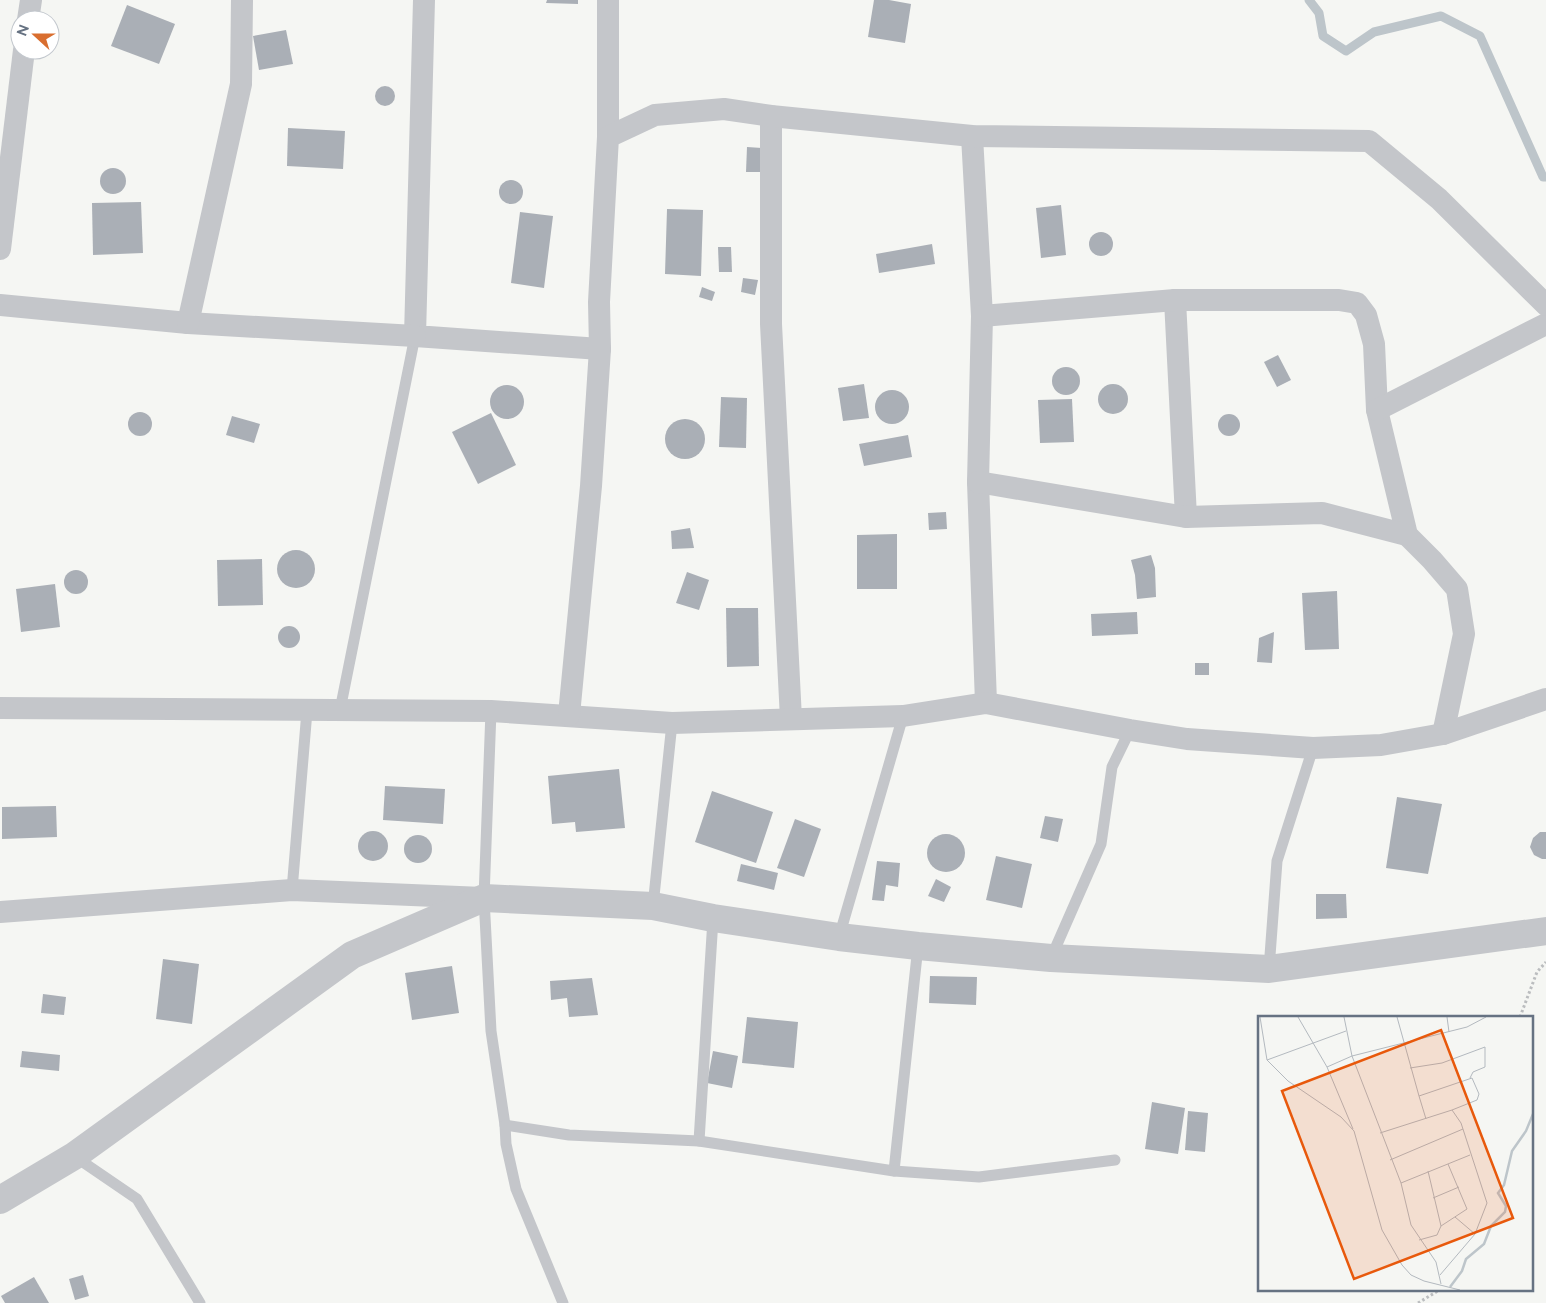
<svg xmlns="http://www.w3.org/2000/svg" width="1546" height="1303" font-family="Raleway,sans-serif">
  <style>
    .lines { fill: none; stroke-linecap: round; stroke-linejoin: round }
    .stream { stroke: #bdc5ca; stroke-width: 9 }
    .building { fill: #aaafb6 }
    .path { stroke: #bbbdbf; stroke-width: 3; stroke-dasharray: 2.5 2.5; stroke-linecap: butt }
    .service { stroke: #c4c6ca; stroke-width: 11 }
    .minor { stroke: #c4c6ca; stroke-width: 22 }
    .tertiary { stroke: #c4c6ca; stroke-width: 28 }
    .inset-river { fill: none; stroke: #bdc5ca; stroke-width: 2.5 }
    .inset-road { fill: none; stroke: #b3b9bf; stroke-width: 1 }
    .view { fill: #e8590c; fill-opacity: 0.15; stroke: #e8590c; stroke-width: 2.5 }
    .inset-edge { fill: none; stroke: #667282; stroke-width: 2.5 }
  </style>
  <rect width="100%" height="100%" fill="#f5f6f3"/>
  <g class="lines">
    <path class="stream" d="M1309,0L1319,13L1323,36L1346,51L1374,32L1441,16L1480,36L1543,177H1546"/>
  </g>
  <g class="building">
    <path d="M547,0H578V4L546,3Z"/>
    <path d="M874,0H889L911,4L905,43L868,37Z"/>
    <path d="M127,5L175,24L159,64L111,46Z"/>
    <path d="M286,30L293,64L259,70L253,36Z"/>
    <circle cx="385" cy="96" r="10"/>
    <path d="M288,128L345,131L343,169L287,166Z"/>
    <path d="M747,147L762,148L761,172H746Z"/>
    <circle cx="113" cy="181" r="13"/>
    <circle cx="511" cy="192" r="12"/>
    <path d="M141,202L143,253L93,255L92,203Z"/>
    <path d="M1061,205L1066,255L1041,258L1036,208Z"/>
    <path d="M667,209L703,210L701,276L665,274Z"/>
    <path d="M520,212L553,216L544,288L511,283Z"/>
    <circle cx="1101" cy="244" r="12"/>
    <path d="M932,244L935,264L879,273L876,254Z"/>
    <path d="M718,247H731L732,272H719Z"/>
    <path d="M743,278L758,280L755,295L741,292Z"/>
    <path d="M702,287L715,292L712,301L699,297Z"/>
    <path d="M1278,355L1291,380L1277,387L1264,362Z"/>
    <circle cx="1066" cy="381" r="14"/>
    <circle cx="1113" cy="399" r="15"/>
    <path d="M864,384L869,418L843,421L838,388Z"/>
    <circle cx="507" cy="402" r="17"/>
    <circle cx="892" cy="407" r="17"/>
    <path d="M721,397L747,398L746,448L719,447Z"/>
    <path d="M1072,399L1074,442L1040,443L1038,400Z"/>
    <circle cx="140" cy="424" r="12"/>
    <path d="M491,413L516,465L478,484L452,432Z"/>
    <circle cx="1229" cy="425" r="11"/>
    <path d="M232,416L260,424L254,443L226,435Z"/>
    <circle cx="685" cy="439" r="20"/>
    <path d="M908,435L912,457L864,466L859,444Z"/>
    <path d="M946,512L947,529L929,530L928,513Z"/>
    <path d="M690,528L694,548L672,549L671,531Z"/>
    <path d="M897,534V589H857V535Z"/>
    <circle cx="296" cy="569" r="19"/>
    <path d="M1151,555L1155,568L1156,597L1137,599L1135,575L1131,560Z"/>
    <path d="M262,559L263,605L218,606L217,560Z"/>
    <circle cx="76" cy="582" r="12"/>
    <path d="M687,572L709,580L699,610L676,603Z"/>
    <path d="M55,584L60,627L21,632L16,589Z"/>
    <path d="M1337,591L1339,649L1305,650L1302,593Z"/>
    <path d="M726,608H758L759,666L727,667Z"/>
    <path d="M1137,612L1138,634L1092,636L1091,614Z"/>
    <circle cx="289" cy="637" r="11"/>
    <path d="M1274,632L1272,663L1257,662L1259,638Z"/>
    <rect x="1195" y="663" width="14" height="12"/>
    <path d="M619,769L625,828L576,832L575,822L552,824L548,776Z"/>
    <path d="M385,786L445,789L443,824L383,820Z"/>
    <path d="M712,791L773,812L756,863L695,842Z"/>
    <path d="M1397,797L1442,804L1428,874L1386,868Z"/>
    <path d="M56,806L57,837L2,839V807Z"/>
    <path d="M1045,816L1063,819L1058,842L1040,838Z"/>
    <path d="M795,819L821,829L804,877L777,868Z"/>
    <circle cx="373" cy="846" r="15"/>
    <path d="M1540,832H1546V859H1542L1534,855L1530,847L1533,838Z"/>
    <circle cx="946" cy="853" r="19"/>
    <circle cx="418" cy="849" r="14"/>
    <path d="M996,856L1032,864L1022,908L986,900Z"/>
    <path d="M877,861L900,863L898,887L886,885L884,901L872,900Z"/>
    <path d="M741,864L778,873L774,890L737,881Z"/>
    <path d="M936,879L951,887L944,902L928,896Z"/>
    <path d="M1316,894H1346L1347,918L1316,919Z"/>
    <path d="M163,959L199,964L192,1024L156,1019Z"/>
    <path d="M452,966L459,1013L412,1020L405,973Z"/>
    <path d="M930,976L977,977L976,1005L929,1003Z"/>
    <path d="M592,978L598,1015L569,1017L567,998L551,1000L550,981Z"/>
    <path d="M43,994L66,997L64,1015L41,1013Z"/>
    <path d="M747,1017L798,1022L794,1068L742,1063Z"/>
    <path d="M22,1051L60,1055L59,1071L20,1067Z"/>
    <path d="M713,1051L738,1056L732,1088L707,1083Z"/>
    <path d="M1152,1102L1185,1108L1178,1154L1145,1149Z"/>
    <path d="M1188,1111L1208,1113L1205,1152L1185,1150Z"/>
    <path d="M83,1275L89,1296L75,1300L69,1279Z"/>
    <path d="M34,1277L49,1303H5L1,1296Z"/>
  </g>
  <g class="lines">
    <g class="path">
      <path d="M1520,1017L1537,972L1546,962"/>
      <path d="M1418,1303L1441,1289"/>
    </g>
    <g class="service">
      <path d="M340,710L415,336"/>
      <path d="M491,711L484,898L491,1031L505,1125L506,1144L516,1189L563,1303"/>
      <path d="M292,890L307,711"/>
      <path d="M653,906L672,723"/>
      <path d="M839,937L903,716"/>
      <path d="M1051,958L1101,844L1112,767L1130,730"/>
      <path d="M1269,969L1277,861L1313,748"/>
      <path d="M505,1125L569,1135L699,1141L894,1171L918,946"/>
      <path d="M699,1141L713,919"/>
      <path d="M74,1156L137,1199L200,1303"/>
      <path d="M894,1171L979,1177L1115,1160"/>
    </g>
    <g class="minor">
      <path d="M424,0L415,336L600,349"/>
      <path d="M608,0V137"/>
      <path d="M28,20L31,0"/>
      <path d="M771,116V324L791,719"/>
      <path d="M972,136L982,316L978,482L986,703"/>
      <path d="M0,249L24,50"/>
      <path d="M1175,300L1186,517"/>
      <path d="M0,305L188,323L415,336"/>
      <path d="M982,316L1175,300H1339L1357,303L1366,315L1374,344L1377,410L1407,535L1432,560L1457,589L1464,634L1443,734"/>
      <path d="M188,323L241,84L242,0"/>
      <path d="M1377,410L1546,324"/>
      <path d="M978,482L1186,517L1322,513L1407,535"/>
      <path d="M0,708L491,711L672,723L903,716L986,703L1130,730L1187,739L1313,748L1381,745L1443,734L1546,699"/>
      <path d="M569,715L591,486L600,349L599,302L608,137L655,115L724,109L771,116L972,136L1369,141L1439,199L1546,305"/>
      <path d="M0,912L292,890L483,898"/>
    </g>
    <path class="tertiary" d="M0,1200L74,1156L352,955L484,898L653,906L713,918L839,937L918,946L1051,958L1269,969L1546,931"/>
  </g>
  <g transform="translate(1258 1016)">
    <rect width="275" height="275" fill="#f5f6f3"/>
    <path class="inset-river" d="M192,271L204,255L208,243L226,228L233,210L247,196L248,190L240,177L246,169L254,135L268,115L275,98"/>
    <path class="inset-road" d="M2,1L9,44L30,65L83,101L96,115L124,214L144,249L153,259L166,265L202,274M40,1L69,51L95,113M86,1L94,40L143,167L153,209L178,246L183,268M139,1L161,80M189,1L191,16M9,44L88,15M69,51L94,40L209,11L228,1M152,52L184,47L227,31V51L215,56L212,62M168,103L161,80L214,62L221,78L219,84L194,94M122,117L194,94L203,107L229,187L217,218L182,259M132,144L205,113M170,155L183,210M143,167L212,139M175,182L201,171M197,201L217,218M161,224L179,219L183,210L209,193L190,148"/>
    <path class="view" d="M183,14L255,202L96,263L24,75Z"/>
    <rect width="275" height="275" class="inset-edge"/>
  </g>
  <g transform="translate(35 35) rotate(291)"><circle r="24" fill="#ffffff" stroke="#c2c7cd"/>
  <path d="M0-4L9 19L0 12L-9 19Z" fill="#d96e2f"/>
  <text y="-8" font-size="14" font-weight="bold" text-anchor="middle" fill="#667282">N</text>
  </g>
</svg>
